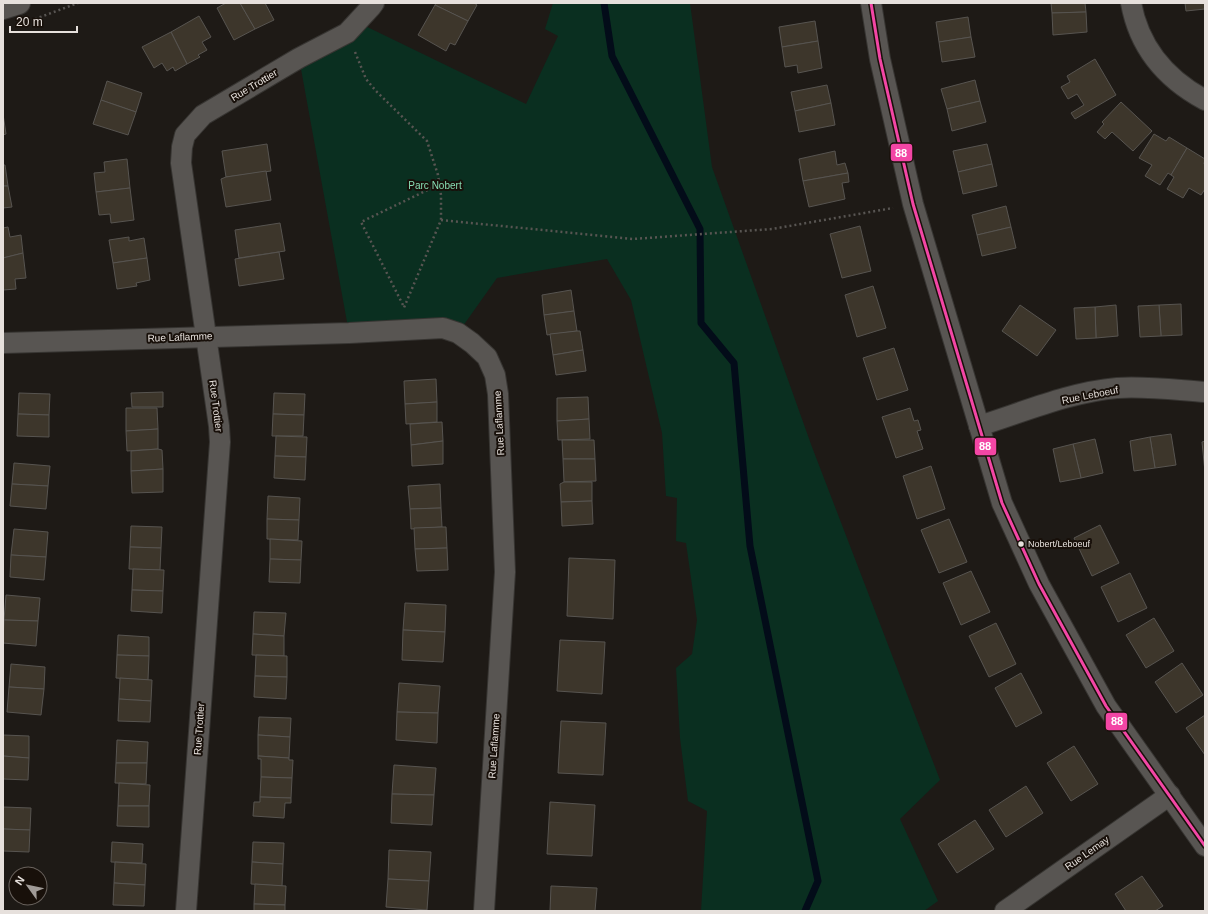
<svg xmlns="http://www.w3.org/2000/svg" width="1208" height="914" font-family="Helvetica,sans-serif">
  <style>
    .green { fill: #0a2f20 }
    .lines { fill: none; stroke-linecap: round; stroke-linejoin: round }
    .stream { stroke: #030c19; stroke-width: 7 }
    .building { fill: #3d362b; stroke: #575450 }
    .minor-casing { stroke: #373532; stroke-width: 22 }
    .tertiary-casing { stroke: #373532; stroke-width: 24 }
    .path { stroke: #585552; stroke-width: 2.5; stroke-dasharray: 2 3; stroke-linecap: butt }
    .minor { stroke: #585552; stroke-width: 20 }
    .tertiary { stroke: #585552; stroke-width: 22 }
    .bus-1-casing { stroke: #18100a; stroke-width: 6 }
    .bus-1 { stroke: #f346a5; stroke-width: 3 }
    .bus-dot { fill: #e6e0dc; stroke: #18100a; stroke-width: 1.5 }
    .labels { text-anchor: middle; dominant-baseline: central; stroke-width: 4; stroke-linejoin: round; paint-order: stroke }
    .bus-label { font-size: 9px; fill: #e6e0dc; stroke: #18100a; text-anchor: start }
    .street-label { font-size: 10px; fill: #e6e0dc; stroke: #18100a }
    .park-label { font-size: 10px; fill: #87deb4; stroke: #18100a }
    .line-badge { stroke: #18100a; stroke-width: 1.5 }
    .badge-label { font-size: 11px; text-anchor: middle; font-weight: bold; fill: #fff }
  </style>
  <rect width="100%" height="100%" fill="#1e1a16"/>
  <path class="green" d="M553,3H690L712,167L812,447L940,780L900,819L938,901L924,911H701L707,811L688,801L680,738L676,668L692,654L697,620L686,543L676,541L677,498L666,496L662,433L631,300L607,259L497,278L458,333H349L299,58L357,22L526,104L558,36L545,29Z"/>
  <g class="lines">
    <path class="stream" d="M604,3L612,56L700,229L701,323L734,363L750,546L818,881L805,911"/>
  </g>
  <g class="building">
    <path d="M226,3H240L255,29L234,40L217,8Z"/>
    <path d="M240,3H265L274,20L255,29Z"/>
    <path d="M436,3H474L477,5L468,21L435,5Z"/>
    <path d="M1051,3H1085L1086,12L1052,13Z"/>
    <path d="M1185,3H1205V9L1186,11Z"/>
    <path d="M435,5L468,21L455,45L450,43L446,51L418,35Z"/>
    <path d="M1086,12L1087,32L1053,35L1052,13Z"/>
    <path d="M199,16L211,37L202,42L207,50L198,55L200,57L187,64L171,32Z"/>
    <path d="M968,17L971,37L939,42L936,22Z"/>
    <path d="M815,21L818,41L782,47L779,27Z"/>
    <path d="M171,32L187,64L175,71L173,67L167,71L162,63L154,68L142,47Z"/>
    <path d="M971,37L975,57L942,62L939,42Z"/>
    <path d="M818,41L822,68L798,73L797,65L785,67L782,47Z"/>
    <path d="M1095,59L1116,95L1075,119L1071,113L1084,105L1077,94L1068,99L1061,87L1070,82L1067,76Z"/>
    <path d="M975,80L980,101L947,109L941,89Z"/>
    <path d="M107,81L142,93L136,112L101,100Z"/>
    <path d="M827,85L831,103L795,111L791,92Z"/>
    <path d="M101,100L136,112L128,135L93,124Z"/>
    <path d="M980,101L986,122L952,131L947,109Z"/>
    <path d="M1121,102L1152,131L1133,151L1112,132L1105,139L1097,132L1104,124L1102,122Z"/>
    <path d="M831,103L835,125L799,132L795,111Z"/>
    <path d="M3,114L6,134L3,135Z"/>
    <path d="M1154,134L1166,141L1169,137L1187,148L1171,175L1168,173L1160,185L1145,176L1152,165L1139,158Z"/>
    <path d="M267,144L271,171L226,177L222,151Z"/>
    <path d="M987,144L992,164L958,172L953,151Z"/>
    <path d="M1187,148L1205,159L1204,164L1205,165V189L1201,195L1189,188L1183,198L1167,189L1174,177L1171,175Z"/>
    <path d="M835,151L837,165L845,163L848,173L803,181L799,159Z"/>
    <path d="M127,159L130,188L96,192L94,173L105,172L104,162Z"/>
    <path d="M992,164L997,186L963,194L958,172Z"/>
    <path d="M3,165H5L8,186H3Z"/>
    <path d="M266,171L271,200L226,207L221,179L226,177Z"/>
    <path d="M848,173L849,182L842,183L845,199L809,207L803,181Z"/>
    <path d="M3,186H8L12,207L3,208Z"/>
    <path d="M130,188L134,220L111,223L110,214L99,215L96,192Z"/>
    <path d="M1006,206L1011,227L977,235L972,215Z"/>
    <path d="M280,223L285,251L239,258L235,230Z"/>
    <path d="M860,226L871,271L842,278L830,234Z"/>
    <path d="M8,227L10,237L21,235L23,253L3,258V228Z"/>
    <path d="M1011,227L1016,248L982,256L977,235Z"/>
    <path d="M129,237V241L144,238L147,258L113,263L109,240Z"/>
    <path d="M279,252L284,279L239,286L235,259Z"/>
    <path d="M23,253L26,278L15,279L16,289L3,290V258Z"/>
    <path d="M147,258L150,280L136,283L137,286L117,289L113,263Z"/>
    <path d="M873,286L886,328L857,337L845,295Z"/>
    <path d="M571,290L574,311L544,315L542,295Z"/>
    <path d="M1181,304L1182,335L1161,336L1159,305Z"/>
    <path d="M1020,305L1056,330L1037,356L1002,331Z"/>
    <path d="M1116,305L1118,336L1096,338L1095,307Z"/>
    <path d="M1159,305L1161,336L1140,337L1138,306Z"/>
    <path d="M1095,307L1096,338L1076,339L1074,308Z"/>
    <path d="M574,311L577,331L547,335L544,315Z"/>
    <path d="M577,331H580L583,350L553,355L550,334Z"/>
    <path d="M894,348L908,390L877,400L863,358Z"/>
    <path d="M583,350L586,371L556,375L553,355Z"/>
    <path d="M436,379L437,402L405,404L404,381Z"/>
    <path d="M163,392V407H132L131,393Z"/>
    <path d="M19,393L50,394L49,415L18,414Z"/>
    <path d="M274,393L305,394L304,415L273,414Z"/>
    <path d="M588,397L589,419L557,421V398Z"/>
    <path d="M437,402V422L406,424L405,404Z"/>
    <path d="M126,408H157L158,429L126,431Z"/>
    <path d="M910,408L914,421L918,420L921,430L917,431L923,449L896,458L882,417Z"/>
    <path d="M18,414L49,415V437L17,436Z"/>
    <path d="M273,414L304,415L303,436H272Z"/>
    <path d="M589,419L590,439L558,440L557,421Z"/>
    <path d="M442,422L443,441L411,445L410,424Z"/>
    <path d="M158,429V449L127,451L126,431Z"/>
    <path d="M1171,434L1176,465L1155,468L1150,437Z"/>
    <path d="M276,436L307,437L306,457L275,456Z"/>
    <path d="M1150,437L1155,468L1134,471L1130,441Z"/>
    <path d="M1095,439L1103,473L1081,478L1073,444Z"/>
    <path d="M562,440H594L595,459H563Z"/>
    <path d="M443,441V464L412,466L411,445Z"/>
    <path d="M1205,441V472L1202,442Z"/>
    <path d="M1073,444L1081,478L1060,482L1053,449Z"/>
    <path d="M158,449L162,450L163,469L131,471V451Z"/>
    <path d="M275,456L306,457L305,480L274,478Z"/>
    <path d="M563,459H595L596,481L564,482Z"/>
    <path d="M14,463L50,466L48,486L12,484Z"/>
    <path d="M931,466L945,509L917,519L903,476Z"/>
    <path d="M163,469V492L132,493L131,471Z"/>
    <path d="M564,482H592V501L561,502L560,484Z"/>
    <path d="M12,484L48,486L46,509L10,506Z"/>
    <path d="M440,484L441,508L410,509L408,486Z"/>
    <path d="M268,496L300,498L299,520L267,519Z"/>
    <path d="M592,501L593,524L562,526L561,502Z"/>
    <path d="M441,508L442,527L411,529L410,509Z"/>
    <path d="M267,519L299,520L298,540L267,539Z"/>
    <path d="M949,519L967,562L939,573L921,530Z"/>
    <path d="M1100,525L1119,563L1092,576L1074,538Z"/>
    <path d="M131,526L162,527L161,548L130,547Z"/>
    <path d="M442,527H446L447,548L415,549L414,528Z"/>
    <path d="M14,529L48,532L46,557L11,555Z"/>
    <path d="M270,539L302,541L301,560L270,559Z"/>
    <path d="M130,547L161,548L160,570L129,569Z"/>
    <path d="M447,548L448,570L417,571L415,549Z"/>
    <path d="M11,555L46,557L44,580L10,577Z"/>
    <path d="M569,558L615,560L613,619L567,616Z"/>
    <path d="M270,559L301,560L300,583L269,582Z"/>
    <path d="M133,569L164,570L163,591L132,590Z"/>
    <path d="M971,571L990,612L961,625L943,583Z"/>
    <path d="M1130,573L1147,608L1118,622L1101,587Z"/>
    <path d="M132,590L163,591L162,613L131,611Z"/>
    <path d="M6,595L40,598L38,621L4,620Z"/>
    <path d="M405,603L446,605L445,632L403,630Z"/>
    <path d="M254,612L286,613L284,636L253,634Z"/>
    <path d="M1154,618L1174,651L1146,668L1126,635Z"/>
    <path d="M4,620L38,621L36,646L3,643Z"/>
    <path d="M996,623L1016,664L989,677L969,636Z"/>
    <path d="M403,630L445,632L443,662L402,660Z"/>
    <path d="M253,634L284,636V656L252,655Z"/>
    <path d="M118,635L149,637V656L117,655Z"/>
    <path d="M560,640L605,642L602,694L557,691Z"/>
    <path d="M117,655L149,656L148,680L116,678Z"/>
    <path d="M256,655L287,656V677L255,676Z"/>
    <path d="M1182,663L1203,695L1176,713L1155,682Z"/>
    <path d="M11,664L45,667L44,689L9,687Z"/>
    <path d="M1021,673L1042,713L1016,727L995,688Z"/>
    <path d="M255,676L287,677L286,699L254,697Z"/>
    <path d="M120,678L152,680L151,701L119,699Z"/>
    <path d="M399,683L440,686L438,713L397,712Z"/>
    <path d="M9,687L44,689L41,715L7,712Z"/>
    <path d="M119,699L151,701L150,722L118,721Z"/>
    <path d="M397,712L438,713L437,743L396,740Z"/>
    <path d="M1205,715V755L1186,728Z"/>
    <path d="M259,717L291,718L290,737L258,735Z"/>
    <path d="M561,721L606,723L603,775L558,773Z"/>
    <path d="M3,735L29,736V758L3,756Z"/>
    <path d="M258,735L290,737L289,758L258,756Z"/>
    <path d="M117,740L148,742L147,763H116Z"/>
    <path d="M1074,746L1098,784L1071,801L1047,763Z"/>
    <path d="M3,756L29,758L28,780L3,779Z"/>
    <path d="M258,756L289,758V760H293L292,778L261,777V759H258Z"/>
    <path d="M116,763H147L146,784L115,783Z"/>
    <path d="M394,765L436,768L434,795L392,794Z"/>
    <path d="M261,777L292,778L291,798L260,797Z"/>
    <path d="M119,783L150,785L149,806H118Z"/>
    <path d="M1026,786L1043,813L1006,837L989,810Z"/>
    <path d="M392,794L434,795L432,825L391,823Z"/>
    <path d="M260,797L291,798V803H285L284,818L253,816L254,802H260Z"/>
    <path d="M550,802L595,805L592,856L547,854Z"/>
    <path d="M118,806H149V827L117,826Z"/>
    <path d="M3,807L31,808L30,830L3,829Z"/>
    <path d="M975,820L994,849L957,873L938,844Z"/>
    <path d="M3,829L30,830L29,852L3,851Z"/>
    <path d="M112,842L143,844L142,863L111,862Z"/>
    <path d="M253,842L284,843L283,864L252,862Z"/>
    <path d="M389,850L431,852L429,881L388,879Z"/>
    <path d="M115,862L146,864L145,885L114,883Z"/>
    <path d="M252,862L283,864L282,886L251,884Z"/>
    <path d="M1142,876L1163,906L1155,911H1126L1115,894Z"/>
    <path d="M388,879L429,881L427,910L386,907Z"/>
    <path d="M114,883L145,885L144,906L113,905Z"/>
    <path d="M255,884L286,886L285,905L254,904Z"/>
    <path d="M551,886L597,888L595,911H550Z"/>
    <path d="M254,904L285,905V911H254Z"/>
  </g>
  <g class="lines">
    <defs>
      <g id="minor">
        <path d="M871,3L880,59L913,204L1002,503L1039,584L1106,706L1205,846"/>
        <path d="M1131,3C1139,47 1166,79 1205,100"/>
        <path d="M3,343L349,333L443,328L458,333L472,343L487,357L495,375L498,394L505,572L484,911"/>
        <path d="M979,426C1024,412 1070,392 1117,388C1146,386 1176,390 1205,392"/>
        <path d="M186,911L220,442L219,426L181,163L182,147L185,135L203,115L299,58L347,33L371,7L374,3"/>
        <path d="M1005,911L1170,795"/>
      </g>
      <path id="tertiary" d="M3,8L19,3"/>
    </defs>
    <use href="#minor" class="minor-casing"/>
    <use href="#tertiary" class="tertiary-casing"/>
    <g class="path">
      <path d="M35,19L78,3"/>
      <path d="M355,52L366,79L376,91L427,141L438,175L441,195V220L403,310"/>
      <path d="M441,220L633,239L772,229L893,208"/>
      <path d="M403,305L361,222L440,184"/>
    </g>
    <use href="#minor" class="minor"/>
    <use href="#tertiary" class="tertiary"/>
    <defs>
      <path id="bus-1" d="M871,3L880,59L913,204L1002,503L1039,584L1106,706L1205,846"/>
    </defs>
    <use href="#bus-1" class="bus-1-casing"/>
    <use href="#bus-1" class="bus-1"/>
  </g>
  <circle class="bus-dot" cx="1021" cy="544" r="3.5"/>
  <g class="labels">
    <g class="bus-label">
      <text x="1028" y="544">Nobert/Leboeuf</text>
    </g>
    <g class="street-label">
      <text transform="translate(254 85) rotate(-31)">Rue Trottier</text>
      <text transform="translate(180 337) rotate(-2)">Rue Laflamme</text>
      <text transform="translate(1090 395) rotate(-11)">Rue Leboeuf</text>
      <text transform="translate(216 406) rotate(83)">Rue Trottier</text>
      <text transform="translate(499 423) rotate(-93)">Rue Laflamme</text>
      <text transform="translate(199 729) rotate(-86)">Rue Trottier</text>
      <text transform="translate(494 746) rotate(-86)">Rue Laflamme</text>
      <text transform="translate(1087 853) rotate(-35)">Rue Lemay</text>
    </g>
    <g class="park-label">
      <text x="435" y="185">Parc Nobert</text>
    </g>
  </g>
  <g class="line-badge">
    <rect x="890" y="143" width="23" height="19" rx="4" fill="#f346a5"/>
    <rect x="974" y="437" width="23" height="19" rx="4" fill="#f346a5"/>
    <rect x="1105" y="712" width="23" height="19" rx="4" fill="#f346a5"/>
  </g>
  <g class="badge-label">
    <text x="901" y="157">88</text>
    <text x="985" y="450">88</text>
    <text x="1117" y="725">88</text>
  </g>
  <rect width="1208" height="914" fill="none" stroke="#e6e0dc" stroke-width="8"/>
  <g transform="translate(28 886) rotate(303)"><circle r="19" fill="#18100a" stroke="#6a635e"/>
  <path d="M0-3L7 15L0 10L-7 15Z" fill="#a09b97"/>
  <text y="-6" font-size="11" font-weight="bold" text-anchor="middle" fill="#e6e0dc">N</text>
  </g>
  <path d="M10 26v6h67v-6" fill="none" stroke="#e6e0dc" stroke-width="2"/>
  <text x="16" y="26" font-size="12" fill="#e6e0dc" stroke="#18100a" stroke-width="3" paint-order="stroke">20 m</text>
</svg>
